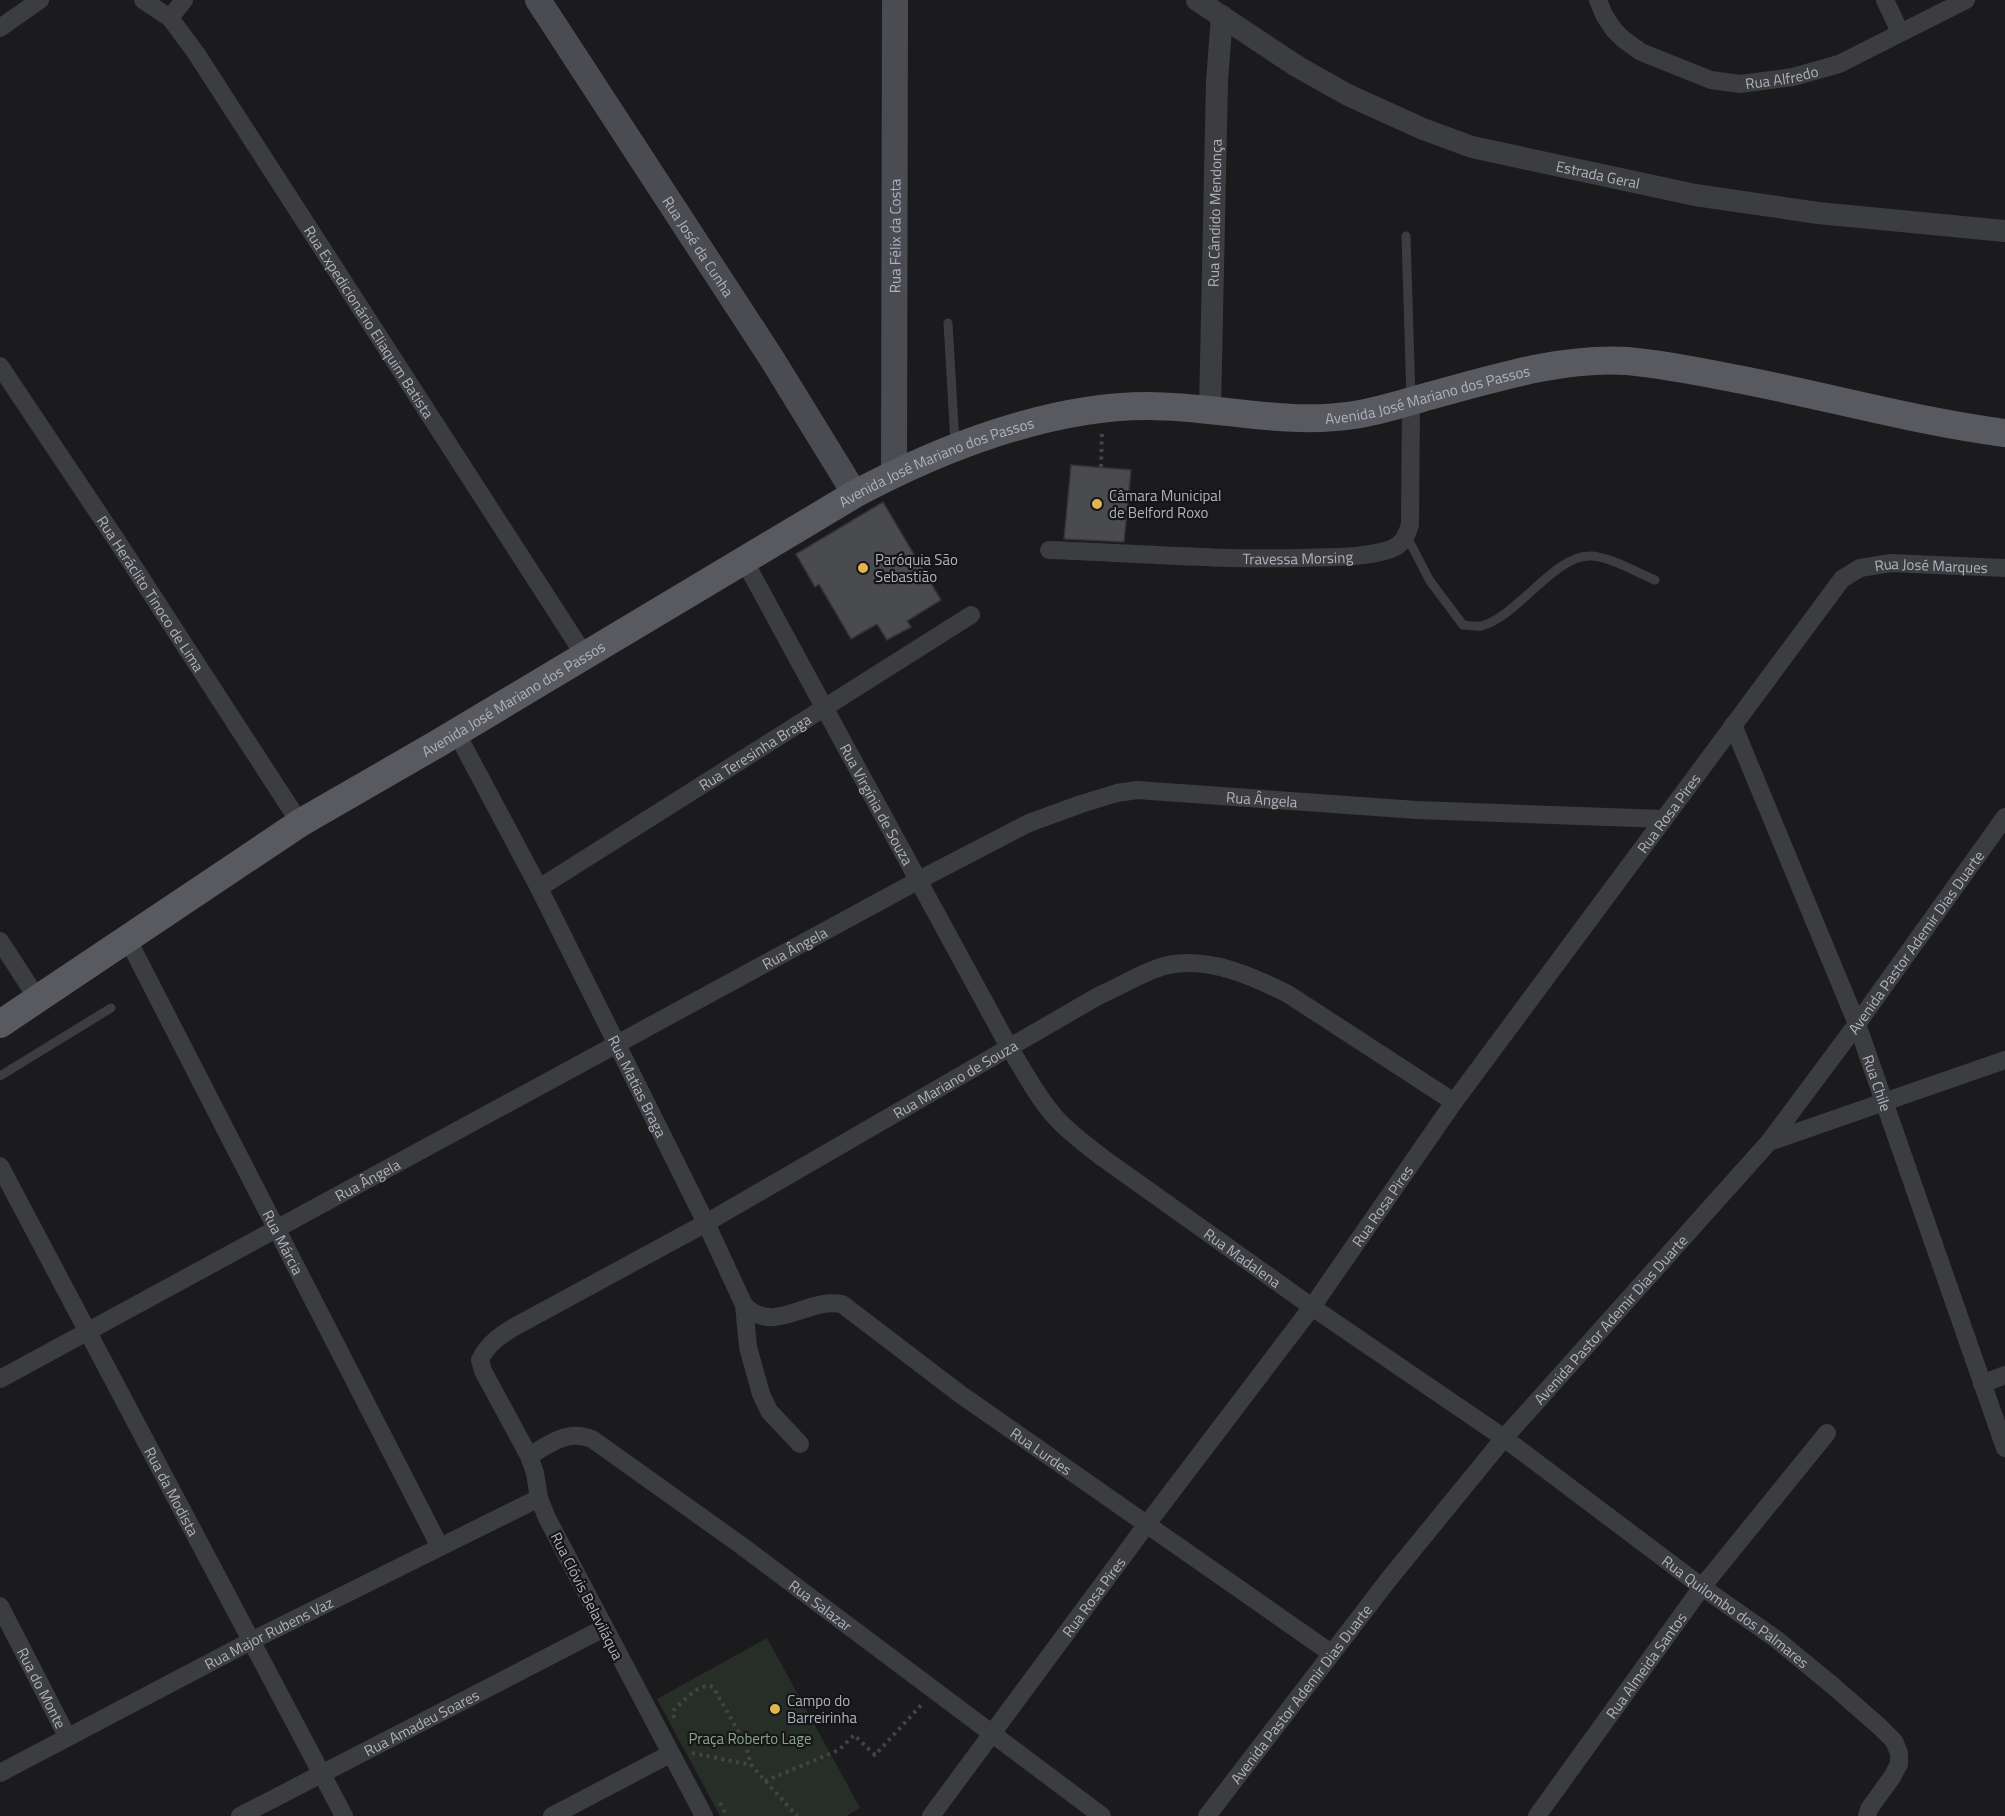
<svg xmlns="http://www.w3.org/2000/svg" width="2005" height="1816" font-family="'Titillium Web',sans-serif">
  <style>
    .green { fill: #272e28 }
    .building { fill: #4a4b4f; stroke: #353538; stroke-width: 1.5 }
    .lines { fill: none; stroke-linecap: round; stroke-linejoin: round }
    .path { stroke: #424448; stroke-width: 4; stroke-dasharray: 3 4.5; stroke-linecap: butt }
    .service { stroke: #3c3d41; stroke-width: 9 }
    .minor { stroke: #3c3d41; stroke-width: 18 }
    .tertiary { stroke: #3c3d41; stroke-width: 22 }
    .secondary { stroke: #4a4c51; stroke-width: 26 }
    .primary { stroke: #585a60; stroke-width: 28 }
    .poi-dot { fill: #e1b64e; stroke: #161618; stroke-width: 2 }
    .labels { text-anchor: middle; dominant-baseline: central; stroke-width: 4.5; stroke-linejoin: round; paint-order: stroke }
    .street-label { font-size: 15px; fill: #afb2bb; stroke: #161618 }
    .poi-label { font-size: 15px; fill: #afb2bb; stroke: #161618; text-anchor: start }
    .park-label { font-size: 15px; fill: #88a48b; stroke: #161618 }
  </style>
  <rect width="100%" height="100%" fill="#1b1b1d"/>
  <path class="green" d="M767,1638L860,1808L846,1816H720L657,1699Z"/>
  <g class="building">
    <path d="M1071,465L1131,470L1124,542L1064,539Z"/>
    <path d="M883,502L941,600L907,621L911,627L887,640L877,624L851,639L819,584L815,587L796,554Z"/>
  </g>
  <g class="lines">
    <g class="path">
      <path d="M1101,467L1102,432"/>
      <path d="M674,1718L673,1713L674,1710C683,1701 701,1681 713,1687L746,1745L751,1765L797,1816"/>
      <path d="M692,1753L751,1765"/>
      <path d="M765,1781L839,1750L854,1735L875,1755L924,1702"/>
      <path d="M720,1803L727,1816"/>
    </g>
    <g class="service">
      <path d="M1406,236L1411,398"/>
      <path d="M948,323L955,443"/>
      <path d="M1406,535L1430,581L1463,625C1468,625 1476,627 1481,626C1517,617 1554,556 1589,556C1607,555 1638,573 1655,580"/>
      <path d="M0,1076L111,1008"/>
    </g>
    <g class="minor">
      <path id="s1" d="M143,0L170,18L196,53L585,656"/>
      <path id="s2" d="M1598,0L1604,15L1614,30L1623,39L1641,52L1711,80L1740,84L1793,77L1839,64L1966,0"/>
      <path d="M1885,0L1900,32"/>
      <path d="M170,18L184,0"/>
      <path d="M0,28L40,0"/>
      <path id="s3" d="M0,366L119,544L300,823"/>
      <path id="s4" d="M1049,550C1133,553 1217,560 1300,558C1328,557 1366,558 1391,549C1403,545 1406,536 1410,525L1411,401"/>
      <path id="s5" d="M744,560L1009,1047C1024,1071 1037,1097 1056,1118C1070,1133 1087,1146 1103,1158L1312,1307L1504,1438L1702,1587L1776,1639L1832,1685L1880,1727L1894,1741L1899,1753V1764L1892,1777L1869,1809L1867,1816"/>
      <path id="s6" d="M1733,725L1857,1024L2005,1448"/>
      <path id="s7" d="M456,732L539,888L706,1223L744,1305L748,1347L761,1394L769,1411L800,1444"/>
      <path id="s8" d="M539,888L971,615"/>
      <path id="s9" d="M127,938L440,1547"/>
      <path d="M0,941L37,998"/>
      <path d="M1769,1142L2005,1060"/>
      <path id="s10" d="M0,1166L344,1816"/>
      <path id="s11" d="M744,1305C775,1336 807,1297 842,1304L960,1394L1331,1653"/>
      <path id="s12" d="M0,1379L919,880L1029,823L1081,804L1117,793L1137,790L1417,810L1664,819"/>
      <path d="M1982,1384L2005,1375"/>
      <path id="s13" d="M529,1456C550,1444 567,1429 592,1439L742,1546L1102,1816"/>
      <path id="s14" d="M0,1606L67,1736"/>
      <path id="s15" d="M0,1773L251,1641L539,1498"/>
      <path id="s16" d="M240,1816L604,1628"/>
      <path d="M552,1816L670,1754"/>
      <path id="s17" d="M704,1816L547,1518L539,1498L535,1473L529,1456L483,1371L480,1360C488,1343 501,1335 516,1326L706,1223L1100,995C1119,987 1145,971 1164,966C1206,955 1252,976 1288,994L1454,1102"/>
      <path id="s18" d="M931,1816L1147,1524L1312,1307L1454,1102L1842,579L1860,568L1891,563L2005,568"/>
      <path id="s19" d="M1207,1816L1389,1579L1504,1438L1769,1142L1857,1024L2005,817"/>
      <path id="s20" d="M1537,1816L1702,1587L1827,1433"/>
    </g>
    <g class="tertiary">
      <path id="s21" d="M1197,0L1298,67L1348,95L1423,129L1472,147L1695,195L1818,213L2005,231"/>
      <path id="s22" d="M1210,409L1217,81L1222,16"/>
    </g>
    <g class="secondary">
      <path id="s23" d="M538,0L772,359L855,494"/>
      <path id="s24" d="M894,473L895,0"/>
    </g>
    <path class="primary" id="s25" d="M0,1024L300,823L437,744L855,494C941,448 1049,406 1148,406C1217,406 1285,426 1354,415C1380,411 1404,403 1429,396C1493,379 1560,357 1627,361C1662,364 1697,371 1732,378C1823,395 1913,421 2005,433"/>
  </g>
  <g class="poi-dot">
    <circle cx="1097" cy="504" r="6"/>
    <circle cx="863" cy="568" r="6"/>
    <circle cx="775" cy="1709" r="6"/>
  </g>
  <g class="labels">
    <g class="street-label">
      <text stroke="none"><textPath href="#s2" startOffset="216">Rua Alfredo</textPath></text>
      <text stroke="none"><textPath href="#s21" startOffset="442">Estrada Geral</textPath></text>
      <text stroke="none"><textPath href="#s22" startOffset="196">Rua Cândido Mendonça</textPath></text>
      <text stroke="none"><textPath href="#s24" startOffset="237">Rua Félix da Costa</textPath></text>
      <text stroke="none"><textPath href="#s23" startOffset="294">Rua José da Cunha</textPath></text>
      <text stroke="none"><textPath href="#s1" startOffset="396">Rua Expedicionário Eliaquim Batista</textPath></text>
      <text stroke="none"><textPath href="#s25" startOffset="1598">Avenida José Mariano dos Passos</textPath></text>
      <text stroke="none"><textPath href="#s25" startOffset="1094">Avenida José Mariano dos Passos</textPath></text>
      <text stroke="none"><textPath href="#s4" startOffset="249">Travessa Morsing</textPath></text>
      <text stroke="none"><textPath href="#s18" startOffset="1629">Rua José Marques</textPath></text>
      <text stroke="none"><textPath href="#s3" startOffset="273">Rua Heráclito Tinoco de Lima</textPath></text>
      <text stroke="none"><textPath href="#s25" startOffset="608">Avenida José Mariano dos Passos</textPath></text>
      <text stroke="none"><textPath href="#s8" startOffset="255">Rua Teresinha Braga</textPath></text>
      <text stroke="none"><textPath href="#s12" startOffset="1408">Rua Ângela</textPath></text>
      <text stroke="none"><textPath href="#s5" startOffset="278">Rua Virgínia de Souza</textPath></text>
      <text stroke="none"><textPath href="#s18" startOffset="1245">Rua Rosa Pires</textPath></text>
      <text stroke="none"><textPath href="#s19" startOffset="1126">Avenida Pastor Ademir Dias Duarte</textPath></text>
      <text stroke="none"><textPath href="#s12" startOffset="904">Rua Ângela</textPath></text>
      <text stroke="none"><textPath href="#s17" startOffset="1064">Rua Mariano de Souza</textPath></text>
      <text stroke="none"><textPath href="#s6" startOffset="386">Rua Chile</textPath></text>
      <text stroke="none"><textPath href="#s7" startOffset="398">Rua Matias Braga</textPath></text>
      <text stroke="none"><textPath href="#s12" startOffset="418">Rua Ângela</textPath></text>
      <text stroke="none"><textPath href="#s18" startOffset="759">Rua Rosa Pires</textPath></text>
      <text stroke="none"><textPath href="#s9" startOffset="342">Rua Márcia</textPath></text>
      <text stroke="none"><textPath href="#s5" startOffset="873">Rua Madalena</textPath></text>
      <text stroke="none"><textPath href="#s19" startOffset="640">Avenida Pastor Ademir Dias Duarte</textPath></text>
      <text stroke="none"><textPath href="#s11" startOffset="351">Rua Lurdes</textPath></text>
      <text stroke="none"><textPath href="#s10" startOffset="368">Rua da Modista</textPath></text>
      <text transform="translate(587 1596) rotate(63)">Rua Clóvis Belaviláqua</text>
      <text stroke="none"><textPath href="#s18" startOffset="273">Rua Rosa Pires</textPath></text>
      <text stroke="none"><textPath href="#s13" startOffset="351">Rua Salazar</textPath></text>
      <text stroke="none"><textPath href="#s5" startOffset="1480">Rua Quilombo dos Palmares</textPath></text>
      <text stroke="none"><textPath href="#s15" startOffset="303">Rua Major Rubens Vaz</textPath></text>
      <text stroke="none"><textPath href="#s20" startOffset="186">Rua Almeida Santos</textPath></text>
      <text stroke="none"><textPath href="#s14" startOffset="92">Rua do Monte</textPath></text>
      <text stroke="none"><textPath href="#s19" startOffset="154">Avenida Pastor Ademir Dias Duarte</textPath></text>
      <text stroke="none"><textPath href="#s16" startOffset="204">Rua Amadeu Soares</textPath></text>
    </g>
    <g class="poi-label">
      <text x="1109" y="495">Câmara Municipal<tspan x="1109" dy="17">de Belford Roxo</tspan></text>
      <text x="875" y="559">Paróquia São<tspan x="875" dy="17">Sebastião</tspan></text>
      <text x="787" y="1700">Campo do<tspan x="787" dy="17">Barreirinha</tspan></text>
    </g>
    <g class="park-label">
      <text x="750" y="1738">Praça Roberto Lage</text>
    </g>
  </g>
</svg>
